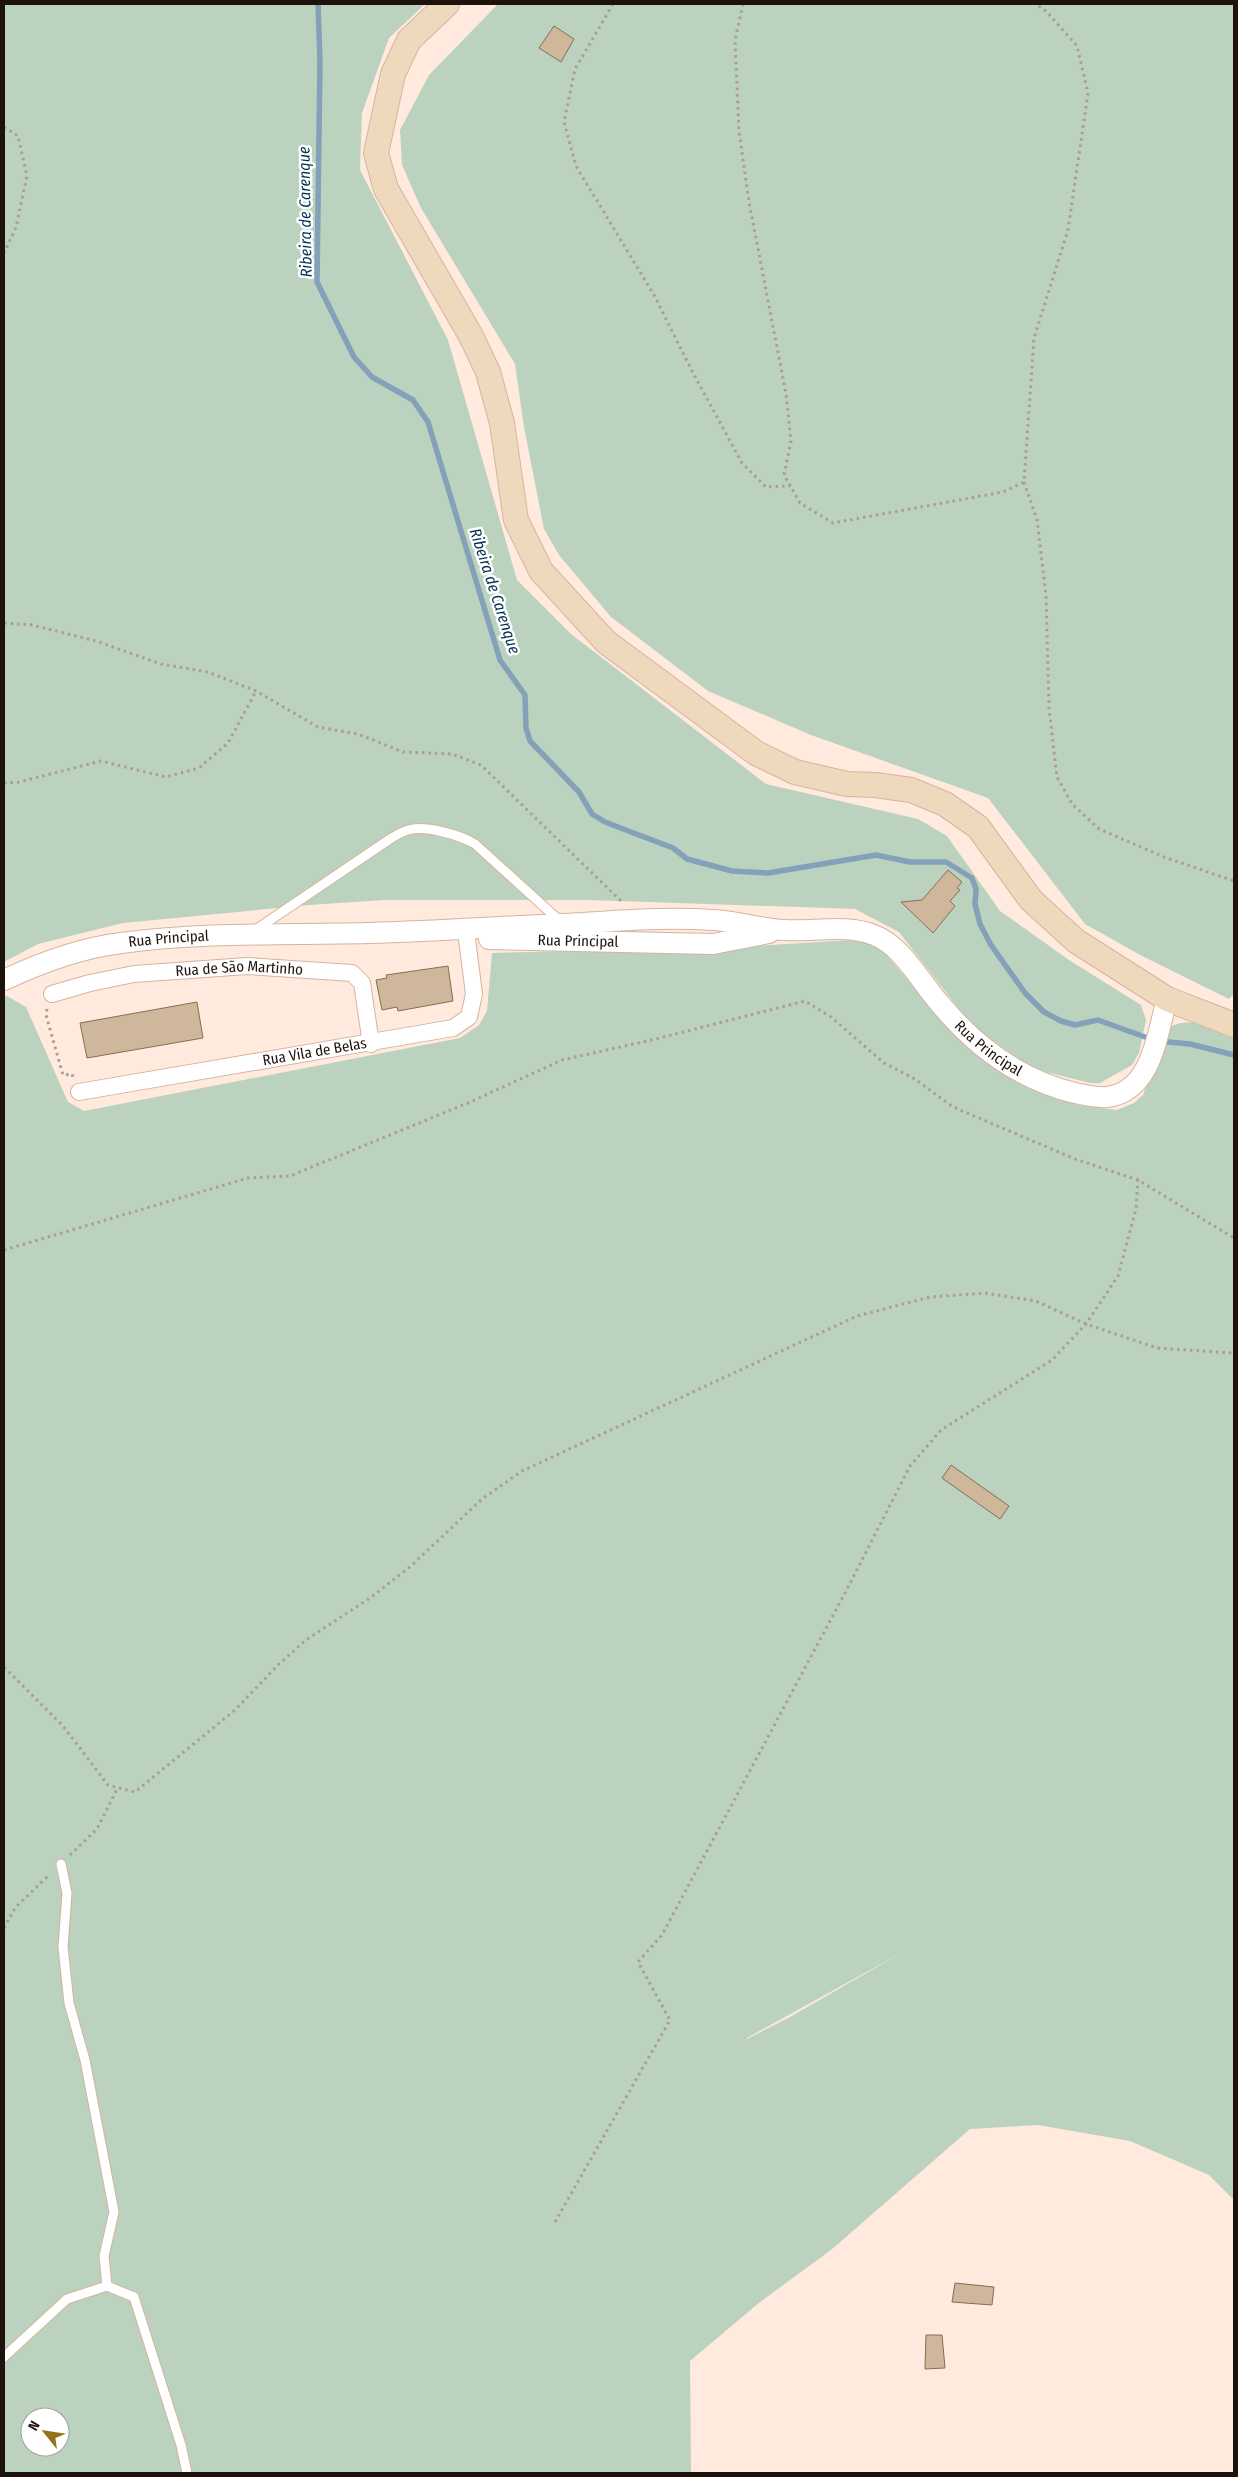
<svg xmlns="http://www.w3.org/2000/svg" width="1238" height="2477" font-family="'Fira Sans Condensed',sans-serif">
  <style>
    .green { fill: #bbd3be; fill-rule: evenodd }
    .lines { fill: none; stroke-linecap: round; stroke-linejoin: round }
    .stream { stroke: #85a0b9; stroke-width: 5.5 }
    .building { fill: #cfb79b; stroke: #846e54 }
    .service-casing { stroke: #d4b4a0; stroke-width: 11 }
    .minor-casing { stroke: #d4b4a0; stroke-width: 18 }
    .tertiary-casing { stroke: #d4b4a0; stroke-width: 22 }
    .secondary-casing { stroke: #d4b4a0; stroke-width: 26 }
    .path { stroke: #ad9c91; stroke-width: 3; stroke-dasharray: 2.5 4; stroke-linecap: butt }
    .service { stroke: #fff; stroke-width: 9 }
    .minor { stroke: #fff; stroke-width: 16 }
    .tertiary { stroke: #fff; stroke-width: 20 }
    .secondary { stroke: #efd9bd; stroke-width: 24 }
    .labels { text-anchor: middle; dominant-baseline: central; stroke-width: 5; stroke-linejoin: round; paint-order: stroke }
    .street-label { font-size: 15px; fill: #1e130c; stroke: #fff }
    .water-label { font-size: 16px; font-style: italic; fill: #013153; stroke: #fff }
  </style>
  <rect width="100%" height="100%" fill="#ffeadd"/>
  <g class="green">
    <path d="M4,4H425L389,38L362,113L360,170L448,340L517,580L571,634L766,784L918,819L947,836L1000,911L1069,960L1141,1005L1146,1020L1139,1053L1132,1065L1100,1083H1090L1046,1072L1023,1062L972,1026L899,932L855,909L589,900H384L309,905L123,923L38,944L4,962Z"/>
    <path d="M498,4H1234V994L1229,999L1142,956L1085,924L988,798L811,735L708,691L611,617L559,555L544,529L524,427L515,364L421,208L402,165L400,130L429,75Z"/>
    <path d="M852,940L878,945L946,1024L986,1063L1077,1105L1117,1110L1134,1103L1143,1095L1166,1029C1189,1015 1210,1027 1234,1034V2200L1209,2175L1130,2141L1038,2125L970,2129L831,2250L760,2302L690,2361L691,2473H4V997L7,996L26,1007L68,1102L84,1111L460,1038L479,1025L487,1011L492,953L739,947ZM901,1953L790,2017L747,2039V2038ZM30,2417H60V2447H30Z"/>
  </g>
  <g class="lines">
    <g class="stream">
      <path d="M318,4L320,61L317,282L354,357L372,377L413,400L428,422L500,660L525,695L526,728L530,741L579,792L592,814L605,822L673,848L687,859L732,871L768,873L876,855L910,862H946L972,878L976,889L975,904L980,924L991,945L1025,993L1044,1012L1061,1021L1075,1025L1098,1020L1145,1037"/>
      <path d="M1168,1042L1190,1044L1234,1055"/>
    </g>
  </g>
  <g class="building">
    <path d="M554,26L574,39L561,62L539,48Z"/>
    <path d="M948,870L962,882L957,888L960,890L950,901L955,906L933,933L901,902L922,900Z"/>
    <path d="M448,966L453,1001L398,1011L397,1007L382,1010L376,980L387,978L386,975Z"/>
    <path d="M197,1002L203,1038L87,1058L80,1023Z"/>
    <path d="M951,1465L1009,1506L1000,1519L942,1478Z"/>
    <path d="M955,2283L994,2287L992,2305L952,2302Z"/>
    <path d="M926,2335H942L945,2368L925,2369Z"/>
  </g>
  <g class="lines">
    <defs>
      <g id="service">
        <path d="M254,931L387,841C393,837 401,832 408,830C425,825 460,835 475,844L561,922"/>
        <path d="M61,1864L67,1893L63,1947L69,2003L85,2060L114,2212L104,2256L107,2286"/>
        <path d="M4,2357L67,2299L107,2286L134,2297L181,2445L187,2473"/>
      </g>
      <g id="minor">
        <path id="s1" d="M52,994L90,983L134,974L247,966L352,973L362,983L371,1044"/>
        <path id="s2" d="M79,1092L453,1028L469,1017L474,994L467,939"/>
      </g>
      <g id="tertiary">
        <path id="s3" d="M489,939L713,944L769,933"/>
        <path id="s4" d="M4,980C40,963 81,948 121,943C203,932 285,935 368,933C440,931 511,926 583,923C626,920 670,917 713,920C737,921 760,929 784,930C813,932 847,924 874,935C903,946 921,983 941,1005C976,1047 1021,1080 1075,1093C1085,1095 1096,1098 1107,1097C1152,1092 1157,1034 1167,999"/>
      </g>
      <path id="secondary" d="M447,4L409,40L393,74L376,153L386,189L471,336L488,372L502,423L516,520L541,571L606,642L756,753L795,772L847,784L875,785L911,790L945,804L978,827L1031,900L1076,941L1167,999L1234,1025"/>
    </defs>
    <use href="#service" class="service-casing"/>
    <use href="#minor" class="minor-casing"/>
    <use href="#tertiary" class="tertiary-casing"/>
    <use href="#secondary" class="secondary-casing"/>
    <g class="path">
      <path d="M613,4L575,69L564,122L576,166L654,295L692,371L742,463L766,487L790,486"/>
      <path d="M743,4L735,40L739,131L749,202L786,394L791,441L784,475L800,503L833,523L1003,492L1024,482L1034,338L1068,230L1088,93L1077,46L1046,11L1036,4"/>
      <path d="M4,127L18,136L27,176L16,227L4,253"/>
      <path d="M1024,482L1037,520L1046,595L1049,708L1057,777L1072,804L1099,829L1164,857L1234,881"/>
      <path d="M4,623L32,625L96,641L161,664L208,672L256,691L318,727L358,734L403,752L452,754L481,765L622,902"/>
      <path d="M4,783L19,782L101,761L166,777L199,768L228,743L256,691"/>
      <path d="M47,1009L46,1015L63,1075L72,1074L73,1077"/>
      <path d="M4,1250L248,1178L290,1176L468,1103L562,1060L656,1039L805,1001L831,1017L884,1063L915,1079L953,1107L1075,1159L1138,1180L1234,1238"/>
      <path d="M4,1667L63,1726L108,1785L135,1792L235,1710L278,1665L306,1640L370,1598L411,1566L482,1499L522,1471L857,1316L930,1297L985,1293L1036,1301L1086,1324L1157,1348L1234,1353"/>
      <path d="M70,1855L97,1829L118,1787"/>
      <path d="M4,1928L15,1908L49,1875"/>
      <path d="M555,2222L670,2020L638,1962L662,1935L845,1593L910,1466L941,1430L1052,1360L1086,1324L1118,1276L1136,1209L1138,1180"/>
    </g>
    <use href="#service" class="service"/>
    <use href="#minor" class="minor"/>
    <use href="#tertiary" class="tertiary"/>
    <use href="#secondary" class="secondary"/>
  </g>
  <g class="labels">
    <g class="street-label">
      <text stroke="none"><textPath href="#s4" startOffset="171">Rua Principal</textPath></text>
      <text stroke="none"><textPath href="#s3" startOffset="89">Rua Principal</textPath></text>
      <text stroke="none"><textPath href="#s1" startOffset="190">Rua de São Martinho</textPath></text>
      <text stroke="none"><textPath href="#s4" startOffset="1041">Rua Principal</textPath></text>
      <text stroke="none"><textPath href="#s2" startOffset="239">Rua Vila de Belas</textPath></text>
    </g>
    <g class="water-label">
      <text transform="translate(305 212) rotate(-91)">Ribeira de Carenque</text>
      <text transform="translate(495 591) rotate(72)">Ribeira de Carenque</text>
    </g>
  </g>
  <rect width="1238" height="2477" fill="none" stroke="#1e130c" stroke-width="10"/>
  <g transform="translate(45 2432) rotate(300)"><circle r="24" fill="#ffffff" stroke="#a5a19e"/>
  <path d="M0-4L9 19L0 12L-9 19Z" fill="#95711a"/>
  <text y="-8" font-size="14" font-weight="bold" text-anchor="middle" fill="#1e130c">N</text>
  </g>
</svg>
